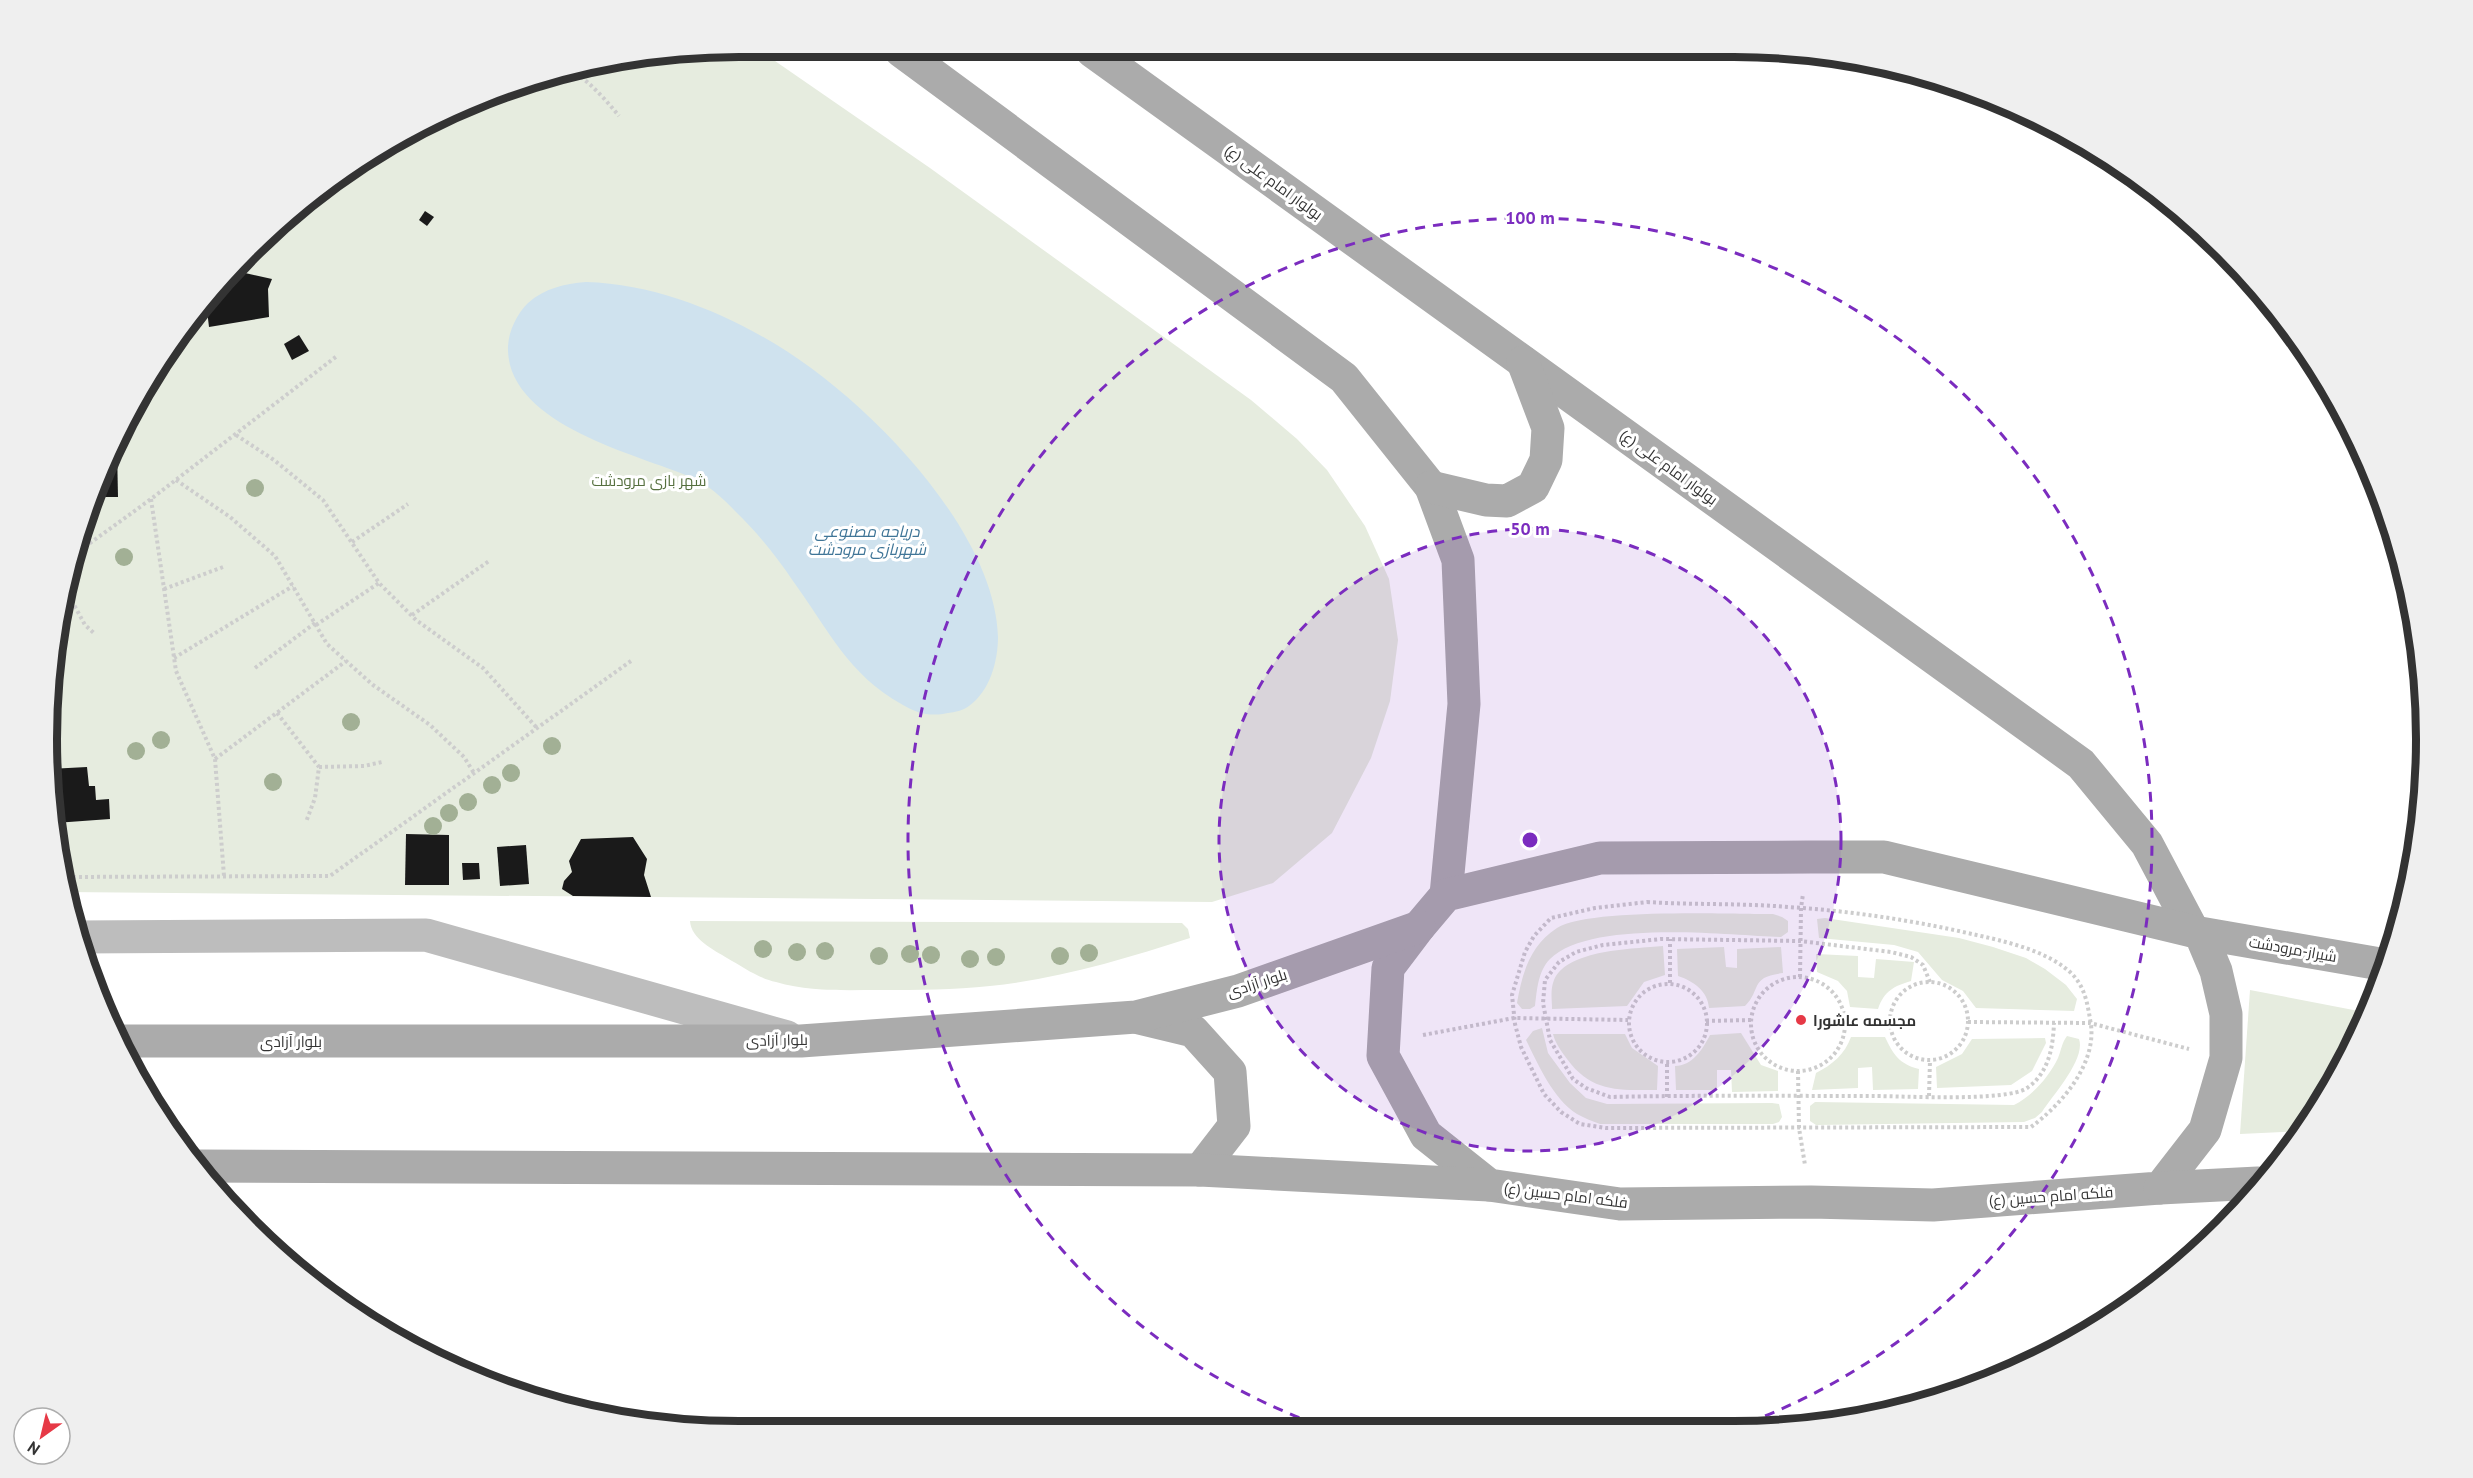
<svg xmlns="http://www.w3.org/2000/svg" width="2473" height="1478" font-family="'PT Sans',Cairo,sans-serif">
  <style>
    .green { fill: #e6ecdf }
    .water { fill: #cfe2ee }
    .building { fill: #1a1a1a }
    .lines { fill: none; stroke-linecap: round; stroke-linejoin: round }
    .path { stroke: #cdcdcd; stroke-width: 4; stroke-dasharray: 3 3; stroke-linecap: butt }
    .secondary { stroke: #bdbdbd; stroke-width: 33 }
    .primary { stroke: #ababab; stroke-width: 33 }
    .tree { fill: #a2b095 }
    .ring { fill: none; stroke: #7b2cbf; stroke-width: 3; stroke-dasharray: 10 8 }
    .poi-dot { fill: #e63946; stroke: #fff; stroke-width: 2 }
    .labels { text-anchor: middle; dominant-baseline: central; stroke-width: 6; stroke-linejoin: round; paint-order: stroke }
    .street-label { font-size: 15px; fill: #333; stroke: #fff }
    .park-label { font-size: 15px; fill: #56703f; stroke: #fff }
    .poi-label { font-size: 15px; font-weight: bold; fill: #333; stroke: #fff; text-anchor: start }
    .water-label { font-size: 16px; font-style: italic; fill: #3f7597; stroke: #fff }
    .rim { fill: none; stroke: #333; stroke-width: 8 }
    .centre { fill: #7b2cbf; stroke: #fff; stroke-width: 3 }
    .ring-label { font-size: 18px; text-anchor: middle; font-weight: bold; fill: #7b2cbf; stroke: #fff; stroke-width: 6; stroke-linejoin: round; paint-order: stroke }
  </style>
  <rect width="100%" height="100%" fill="#fff"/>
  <g class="green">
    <path d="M648,52H762L930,168L1251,400L1297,439L1327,470L1365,526L1389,579L1398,640L1390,701L1371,758L1332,833L1273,883L1212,902L65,892L60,874L47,739L52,648L83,517L163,354L249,250L318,189L432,118L517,83Z"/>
    <path d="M1773,914L1782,917L1788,921V932L1781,937C1727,935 1590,919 1550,959C1538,971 1537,990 1535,1006L1530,1009H1522L1517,1003C1522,974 1530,945 1557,928C1588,908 1730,914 1773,914Z"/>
    <path d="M1825,918L1959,938L1993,947L2026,958L2045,969L2066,985L2077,999L2074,1011L1976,1008L1963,991L1942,980L1918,952L1894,945L1819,938L1817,919Z"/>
    <path d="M690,921L1182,923L1188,929L1190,938C1125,959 1058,979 990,986C954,990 917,990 880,990C845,990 810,992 776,982C758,978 743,967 727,958C714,950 691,939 690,921Z"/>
    <path d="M1663,946L1665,975L1644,982L1627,1006L1552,1009C1552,999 1550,990 1554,980C1568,949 1633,949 1663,946Z"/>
    <path d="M1724,947L1726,967L1737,968V949L1781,947L1783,973C1749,977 1762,989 1745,1006L1709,1008C1708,991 1693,981 1678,976L1677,949Z"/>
    <path d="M1816,954L1858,956V977L1874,978L1876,959L1914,962L1911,981C1894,986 1884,991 1878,1009L1850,1007L1847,991L1838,981L1817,972Z"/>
    <path d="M2250,990L2369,1013L2310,1124L2304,1131L2240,1134Z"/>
    <path d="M1542,1028L1548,1053L1570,1083L1586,1098L1607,1104L1772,1103L1779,1104L1782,1117L1779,1122L1773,1124H1600C1592,1121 1584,1118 1577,1114C1553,1099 1538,1064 1526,1040L1533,1031Z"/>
    <path d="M1741,1033L1761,1065L1778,1071V1091L1732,1092L1731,1070H1717V1090H1676L1675,1066C1692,1066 1703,1049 1710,1035Z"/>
    <path d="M1553,1034H1625L1632,1048L1658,1066L1657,1090C1619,1090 1592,1093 1567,1059C1562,1052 1555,1043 1553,1034Z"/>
    <path d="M2067,1036L2079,1039C2086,1059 2053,1095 2042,1112L2035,1118L2024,1122L1816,1125L1810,1121V1106L1815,1102L2014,1105C2032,1096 2049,1077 2058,1058C2061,1051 2062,1042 2067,1036Z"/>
    <path d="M1851,1037H1885C1893,1054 1899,1064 1919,1069L1918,1089L1873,1090L1872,1067L1858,1068V1088L1812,1090L1816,1073C1832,1065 1845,1054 1851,1037Z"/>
    <path d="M2045,1038L2046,1043L2032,1071L2011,1085L1937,1088L1936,1067L1962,1054L1972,1039Z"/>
  </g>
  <path class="water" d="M586,282C650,284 710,307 765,338C857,389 995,526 998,637C998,661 990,691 969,706C961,712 952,712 943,714C927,716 917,713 903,705C847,674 829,630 793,581C776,556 757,532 735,511C722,497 708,485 691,477C636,454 505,424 508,346C509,330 517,314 528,303C545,288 564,284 586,282Z"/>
  <g class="building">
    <path d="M425,211L434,217L427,226L419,220Z"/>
    <path d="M232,270L272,279L268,289L269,317L209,327L206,302Z"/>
    <path d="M299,335L309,351L292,360L284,344Z"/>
    <path d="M117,448L118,497H93Z"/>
    <path d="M87,767L89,786H95L96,800L109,799L110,819L55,823L49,769Z"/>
    <path d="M406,834L449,835V885H405Z"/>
    <path d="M633,837L647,859L644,875L651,897L573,896L562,889L564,881L572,872L569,861L581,839Z"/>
    <path d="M526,845L529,884L500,886L497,847Z"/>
    <path d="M462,863H479L480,879L463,880Z"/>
  </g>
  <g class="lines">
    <g class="path">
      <path d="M571,70C590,82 605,99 619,116"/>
      <path d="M236,435L274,460L323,500L379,583L416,620L483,668L537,728"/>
      <path d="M176,480L230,517L275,556L327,644L373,685L430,725L464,757L474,773"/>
      <path d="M151,499L176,671L215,759L224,876"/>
      <path d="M352,542L408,504"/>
      <path d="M75,554L151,499L337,356"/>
      <path d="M164,589L223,567"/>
      <path d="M66,590L85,625L95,634"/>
      <path d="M412,615L489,561"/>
      <path d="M316,625L379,583"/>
      <path d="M174,658L293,586"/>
      <path d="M255,668L315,623"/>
      <path d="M277,713L319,767L315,798L306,822"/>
      <path d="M215,759L346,661"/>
      <path d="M319,767L364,766L382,762"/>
      <path d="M61,877L330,876L631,661"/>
      <path d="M1647,902C1694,905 1741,903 1788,907C1851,911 1911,920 1972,934C2004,941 2050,951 2073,975C2086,989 2088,1007 2091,1025C2096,1065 2061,1105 2031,1127L1606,1128L1580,1124L1561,1112L1544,1094L1521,1047L1515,1024L1512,995L1525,952L1534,936L1551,918L1595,908Z"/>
      <circle cx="1798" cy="1024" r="47"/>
      <path d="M1800,977L1801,908L1803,894"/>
      <circle cx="1929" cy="1021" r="39"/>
      <path d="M1930,982L1923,965L1911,957L1891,952L1800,941L1661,939L1603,945L1576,952L1559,962L1545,980L1543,1003L1550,1040L1573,1079L1586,1088L1610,1097C1698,1095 1786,1096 1874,1096C1903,1096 2007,1102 2027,1088C2049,1073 2053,1047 2054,1023"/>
      <path d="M1670,983V939"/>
      <circle cx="1668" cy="1023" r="39"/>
      <path d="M1706,1021L1751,1020"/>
      <path d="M1968,1022L2090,1023L2189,1049"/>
      <path d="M1845,1024L1890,1025"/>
      <path d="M1423,1035L1514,1018L1628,1020"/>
      <path d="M1798,1071L1799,1128L1805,1165"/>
      <path d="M1929,1096L1930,1060"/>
      <path d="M1667,1097V1062"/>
    </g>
    <path class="secondary" d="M77,937L426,935L787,1037"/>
    <g class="primary">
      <path d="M901,51L1344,378L1431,487L1458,560L1464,704L1446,895"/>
      <path d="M1092,51L2081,764L2147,844L2193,931"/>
      <path d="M1431,487L1486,500L1507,501L1533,487L1546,460L1548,428L1523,362"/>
      <path d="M2200,933L2216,971L2226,1014V1058L2205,1130L2160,1188L1933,1205L1811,1202L1620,1204L1489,1185L1426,1135L1383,1056L1388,968L1419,927L1446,895L1600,858L1810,857H1884L2200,933L2386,965"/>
      <path d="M1139,1018L1193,1031L1230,1072L1234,1126L1200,1170"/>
      <path d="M119,1041H801L1136,1017L1238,991L1419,927"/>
      <path d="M194,1166L1200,1170L1489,1185"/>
      <path d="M2160,1188L2258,1183"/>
    </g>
  </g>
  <g class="tree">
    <circle cx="255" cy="488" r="9"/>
    <circle cx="124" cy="557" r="9"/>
    <circle cx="351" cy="722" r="9"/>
    <circle cx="161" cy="740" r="9"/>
    <circle cx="552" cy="746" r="9"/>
    <circle cx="136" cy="751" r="9"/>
    <circle cx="511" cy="773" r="9"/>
    <circle cx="273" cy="782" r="9"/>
    <circle cx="492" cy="785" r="9"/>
    <circle cx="468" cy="802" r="9"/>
    <circle cx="449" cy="813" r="9"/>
    <circle cx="433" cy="826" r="9"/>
    <circle cx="763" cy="949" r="9"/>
    <circle cx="825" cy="951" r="9"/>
    <circle cx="797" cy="952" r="9"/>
    <circle cx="1089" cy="953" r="9"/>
    <circle cx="910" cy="954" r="9"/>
    <circle cx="931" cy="955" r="9"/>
    <circle cx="879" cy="956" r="9"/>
    <circle cx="1060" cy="956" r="9"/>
    <circle cx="996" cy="957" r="9"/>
    <circle cx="970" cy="959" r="9"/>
  </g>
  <circle cx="1530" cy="840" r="311" fill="#7b2cbf" fill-opacity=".12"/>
  <g class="ring">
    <circle cx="1530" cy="840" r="311"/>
    <path d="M1333 1430A622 622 0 1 1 1727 1430"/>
  </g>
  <circle class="poi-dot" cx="1801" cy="1020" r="6"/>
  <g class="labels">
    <g class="street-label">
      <text transform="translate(1274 182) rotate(36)">بولوار امام علی (ع)</text>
      <text transform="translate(1669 467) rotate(36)">بولوار امام علی (ع)</text>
      <text transform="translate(2293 949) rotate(10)">شیراز-مرودشت</text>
      <text transform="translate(1257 983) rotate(-18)">بلوار آزادی</text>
      <text transform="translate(777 1040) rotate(-1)">بلوار آزادی</text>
      <text x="291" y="1041">بلوار آزادی</text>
      <text transform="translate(1566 1195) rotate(7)">فلکه امام حسین (ع)</text>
      <text transform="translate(2051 1196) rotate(-4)">فلکه امام حسین (ع)</text>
    </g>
    <g class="park-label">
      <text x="649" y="480">شهر بازی مرودشت</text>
    </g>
    <g class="poi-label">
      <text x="1813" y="1020">مجسمه عاشورا</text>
    </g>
    <g class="water-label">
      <text x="867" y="531">دریاچه مصنوعی<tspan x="867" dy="18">شهربازی مرودشت</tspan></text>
    </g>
  </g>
  <path d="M0 0H2473V1478H0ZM739 57H1734A682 682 0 0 1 2416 739V739A682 682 0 0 1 1734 1421H739A682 682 0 0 1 57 739V739A682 682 0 0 1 739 57Z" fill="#efefef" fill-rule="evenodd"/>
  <path class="rim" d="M739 57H1734A682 682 0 0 1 2416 739V739A682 682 0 0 1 1734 1421H739A682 682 0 0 1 57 739V739A682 682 0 0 1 739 57Z"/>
  <circle cx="1530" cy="840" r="9" class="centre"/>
  <g class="ring-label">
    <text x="1530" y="224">100 m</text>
    <text x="1530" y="535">50 m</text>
  </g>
  <g transform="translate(42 1436) rotate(214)"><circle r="28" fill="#ffffff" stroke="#adadad" stroke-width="1.5"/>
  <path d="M0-4.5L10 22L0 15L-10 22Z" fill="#e63946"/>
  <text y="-9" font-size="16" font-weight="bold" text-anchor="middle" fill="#333333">N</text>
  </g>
</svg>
